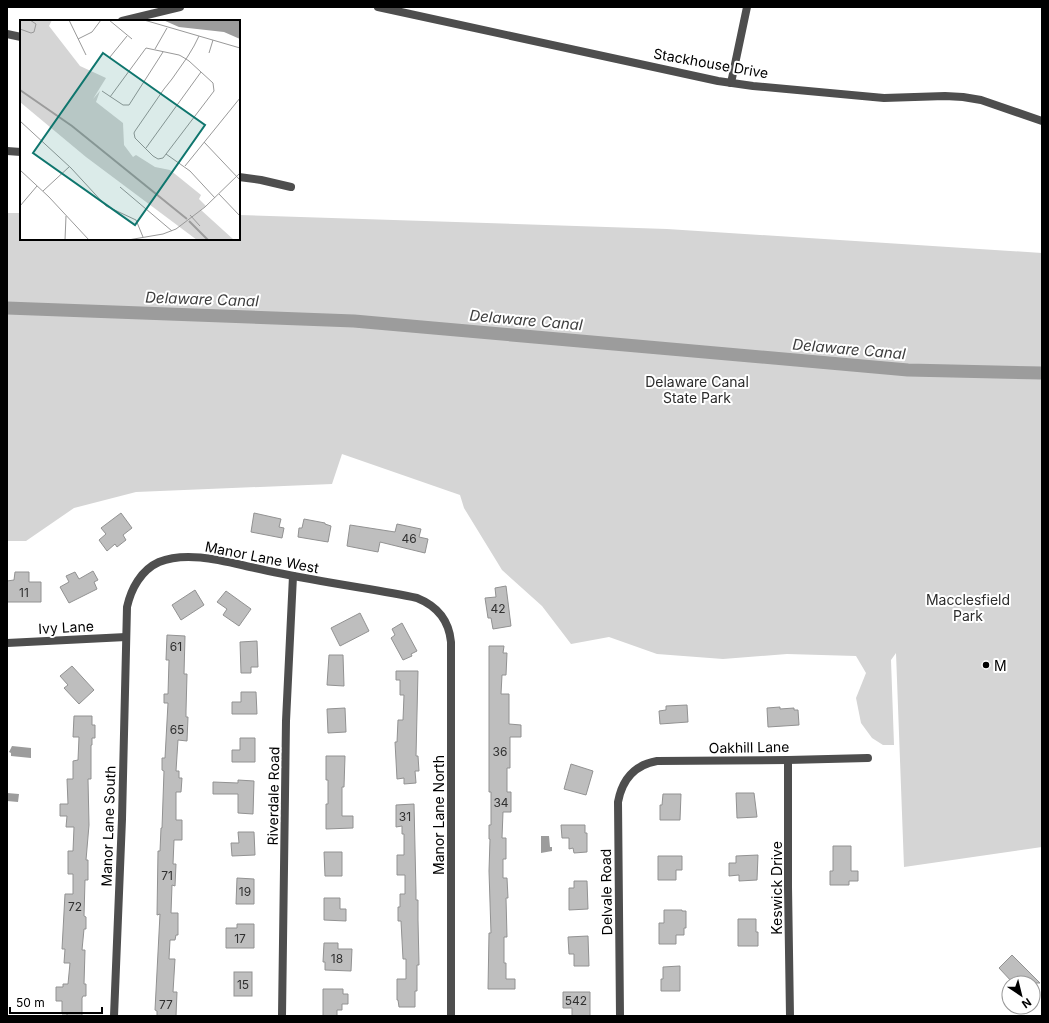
<svg xmlns="http://www.w3.org/2000/svg" width="1049" height="1023" font-family="Inter,sans-serif">
  <style>
    .green { fill: #d5d5d5 }
    .water { fill: #9c9c9c }
    .lines { fill: none; stroke-linecap: round; stroke-linejoin: round }
    .canal { stroke: #9c9c9c; stroke-width: 13 }
    .building { fill: #bebebe; stroke: #929292 }
    .street { stroke: #4e4e4e; stroke-width: 8 }
    .poi-dot { fill: #000; stroke: #fff; stroke-width: 1.5 }
    .labels { text-anchor: middle; dominant-baseline: central; stroke-width: 4; stroke-linejoin: round; paint-order: stroke }
    .number-label { font-size: 12px; fill: #303030 }
    .street-label { font-size: 14px; fill: #000; stroke: #fff }
    .park-label { font-size: 14px; fill: #2c2c2c; stroke: #fff }
    .poi-label { font-size: 14px; fill: #000; stroke: #fff; text-anchor: start }
    .water-label { font-size: 15px; font-style: italic; fill: #3d3d3d; stroke: #fff }
    .inset-river { fill: none; stroke: #9c9c9c; stroke-width: 2 }
    .inset-road { fill: none; stroke: #999; stroke-width: 1 }
    .view { fill: #0f766e; fill-opacity: 0.15; stroke: #0f766e; stroke-width: 2 }
    .inset-edge { fill: none; stroke: #000; stroke-width: 2 }
  </style>
  <rect width="100%" height="100%" fill="#fff"/>
  <path class="green" d="M7,213H21V239H239V215L667,229L1042,253V847L904,867L896,653L891,660L894,745H883L872,738L861,723L856,698L866,673L856,656L787,654L723,659L657,654L609,637L571,644L542,606L502,570L464,508L460,495L342,454L332,484L136,492L74,508L26,541H7Z"/>
  <g class="water">
    <path d="M12,746L31,748V758L11,756V753L9,752Z"/>
    <path d="M7,793L19,794L18,802L7,801Z"/>
    <path d="M541,836H549L550,847H552V851L541,853Z"/>
  </g>
  <g class="lines">
    <path class="canal" d="M7,308L354,321L908,370L1042,373"/>
  </g>
  <g class="building">
    <path d="M121,513L132,528L123,535L126,540L117,547L115,544L107,551L99,540L106,534L101,528Z"/>
    <path d="M254,513L281,519L279,527L284,528L282,538L251,532Z"/>
    <path d="M304,519L325,523V524L331,526L328,542L298,537L299,528H302Z"/>
    <path d="M397,524L421,529L419,537L428,539L425,553L380,542L378,552L347,546L350,525L395,532Z"/>
    <path d="M93,571L98,580L94,582L97,589L69,603L60,587L69,582L66,576L75,572L79,579Z"/>
    <path d="M15,572H29V582H41V602H7V581L14,580Z"/>
    <path d="M506,586L511,626L493,629L491,618H488L485,598L496,597L495,588Z"/>
    <path d="M195,590L204,605L181,620L172,605Z"/>
    <path d="M226,591L251,609L239,626L223,615L227,609L217,602Z"/>
    <path d="M360,613L369,631L340,646L331,628Z"/>
    <path d="M402,623L417,651L411,654L412,656L403,660L391,638L395,635L392,629Z"/>
    <path d="M167,635L185,636L184,674H187L186,711V717H188L187,741L178,740L176,771H179V778H182L181,792H176V820H182V840H174L173,864H176L175,886L172,885L171,913H178V935H176L175,940H170L169,959H175L173,992H177L176,1016H157V1011L155,1010L160,914L157,915L158,851H160L161,828H162L164,771L162,770V758H165L168,703H164V694H168L169,660H166Z"/>
    <path d="M257,641L258,667H251V673H241L240,642Z"/>
    <path d="M489,646H504L503,653H507L506,675H502L501,694H509V724L521,725V737H510V768H507V792H511V812H503L502,838H506V859H503V878H507L508,898H506L507,937H504V963H506V979H515V989H488L489,933H491L489,871L490,839H489V825H491V792H489Z"/>
    <path d="M329,655H343L344,686L327,685Z"/>
    <path d="M72,666L94,690L79,704L64,688L68,685L60,676Z"/>
    <path d="M396,671H418L416,756H418L419,771H415L416,783L404,784V778L397,779L395,742H397L398,720H403L404,695H400V680H396Z"/>
    <path d="M241,692H256L257,714H232V702H241Z"/>
    <path d="M687,705L688,722L660,724L659,711L666,710V706Z"/>
    <path d="M780,707V709L794,708V710H798L799,725L768,727L767,708Z"/>
    <path d="M345,708L346,732L328,733L327,709Z"/>
    <path d="M74,716H92V725H95V738H92V745H91V779H88L89,825L86,860H88V880H85L84,916L86,917V929H84L82,950H85L84,984H86V996H83L82,998V1016H67V1014H62V1001H56V987H63V984H68L70,963H64L65,949H62L65,894H73V874H68V851H73L74,827H66L67,816H60V804H68L67,779H73V761L78,760L79,737H73Z"/>
    <path d="M240,738H255V762H232V750H240Z"/>
    <path d="M326,756H345L344,787H342V816H353V828L326,829V804H328V780H326Z"/>
    <path d="M571,764L593,771L586,795L564,789Z"/>
    <path d="M238,780L254,781L253,814L238,813V794H213V782L238,783Z"/>
    <path d="M736,793H754L757,817L737,818Z"/>
    <path d="M663,794H681L680,820H660V805H662Z"/>
    <path d="M414,804L416,892V900H418V920L419,965H417V991H415V1007H399L398,1000H397V979H406V959H403L401,921H398V907H400V894H405V875H397V855H404V834H402V826L396,827V805Z"/>
    <path d="M561,825H585V833H587V852L574,853L573,848L569,849V838H562Z"/>
    <path d="M238,832H254L255,855L232,856L231,843H239Z"/>
    <path d="M833,846H851V871H858V881H849V885H830V871H833Z"/>
    <path d="M324,852H342V876H325Z"/>
    <path d="M758,855L757,880L739,881V875L729,876V863H736V856Z"/>
    <path d="M658,856H682V870H676V880H658Z"/>
    <path d="M237,878L254,879V904H236Z"/>
    <path d="M574,881H587L588,909L569,910V888H574Z"/>
    <path d="M324,898H340V909H346V921L324,920Z"/>
    <path d="M664,910H682V911H686V928H684V935H676V944H659V923H664Z"/>
    <path d="M738,919H756V932H758V946H738Z"/>
    <path d="M237,924H254V948H226V928H237Z"/>
    <path d="M588,936L589,966H574V954H569L568,937Z"/>
    <path d="M324,943H338V949H352L351,971L325,970V962H323Z"/>
    <path d="M1012,955L1040,983H1013L999,968Z"/>
    <path d="M680,966V991H661V979H663V967Z"/>
    <rect x="234" y="972" width="18" height="24"/>
    <path d="M323,989H343V994H348V1004H342V1010H337V1016H323Z"/>
    <path d="M563,992H590V1016H572V1008H563Z"/>
  </g>
  <g class="lines">
    <g class="street">
      <path d="M378,7L718,81L753,86L884,98L945,96L963,97L981,100L1042,121"/>
      <path d="M122,21L180,7"/>
      <path d="M7,34L21,37"/>
      <path d="M731,83L747,7"/>
      <path d="M7,151L21,152"/>
      <path d="M239,177L261,180L291,187"/>
      <path d="M7,643L126,637"/>
      <path d="M788,760V887L790,1016"/>
      <path d="M114,1016L122,819L127,607C131,589 141,570 159,562C188,550 227,562 255,568C277,573 299,577 321,581C353,587 385,591 417,598C437,606 449,620 451,642V1016"/>
      <path d="M282,1016L286,721L293,576"/>
      <path d="M620,1016L618,802C622,780 634,765 657,761L788,760L868,758"/>
    </g>
  </g>
  <circle class="poi-dot" cx="986" cy="665" r="4"/>
  <g class="labels">
    <g class="number-label">
      <text x="409" y="538">46</text>
      <text x="24" y="592">11</text>
      <text x="498" y="608">42</text>
      <text x="176" y="646">61</text>
      <text x="177" y="729">65</text>
      <text x="500" y="751">36</text>
      <text x="501" y="802">34</text>
      <text x="405" y="816">31</text>
      <text x="167" y="875">71</text>
      <text x="245" y="891">19</text>
      <text x="75" y="906">72</text>
      <text x="240" y="938">17</text>
      <text x="337" y="958">18</text>
      <text x="243" y="984">15</text>
      <text x="576" y="1000">542</text>
      <text x="166" y="1004">77</text>
    </g>
    <g class="street-label">
      <text transform="translate(711 63) rotate(10)">Stackhouse Drive</text>
      <text transform="translate(262 557) rotate(11)">Manor Lane West</text>
      <text transform="translate(66 627) rotate(-3)">Ivy Lane</text>
      <text transform="translate(749 747) rotate(-1)">Oakhill Lane</text>
      <text transform="translate(273 796) rotate(-89)">Riverdale Road</text>
      <text transform="translate(438 815) rotate(-90)">Manor Lane North</text>
      <text transform="translate(108 826) rotate(-88)">Manor Lane South</text>
      <text transform="translate(776 888) rotate(-90)">Keswick Drive</text>
      <text transform="translate(606 892) rotate(-91)">Delvale Road</text>
    </g>
    <g class="park-label">
      <text x="697" y="381">Delaware Canal<tspan x="697" dy="16">State Park</tspan></text>
      <text x="968" y="599">Macclesfield<tspan x="968" dy="16">Park</tspan></text>
    </g>
    <g class="poi-label">
      <text x="994" y="665">M</text>
    </g>
    <g class="water-label">
      <text transform="translate(202 299) rotate(2)">Delaware Canal</text>
      <text transform="translate(526 320) rotate(5)">Delaware Canal</text>
      <text transform="translate(849 349) rotate(5)">Delaware Canal</text>
    </g>
  </g>
  <g transform="translate(20 20)">
    <rect width="220" height="220" fill="#fff"/>
    <path d="M0,0H32L29,6L60,46L86,58L73,79L80,71L76,82L103,103L104,125L113,137L116,135L135,147L150,150L160,158L181,175L179,179L186,186L181,190L214,220H177L66,137L0,82Z" fill="#d5d5d5"/>
    <path d="M143,0H220V19L204,12L159,7Z" fill="#9c9c9c"/>
    <path class="inset-river" d="M0,70L52,106L167,199M169,201L188,220"/>
    <path class="inset-road" d="M49,0L66,35M89,0L112,19M124,0L220,28M0,9L11,13L14,12L16,4L10,0M58,19L72,12L81,0M135,29L147,8M189,33L193,20M90,37L107,16M82,71L103,85H109L143,32M90,77L126,28L159,35L161,36L166,39L169,41L193,63L194,71L143,138L138,139L133,136L115,118L114,113L115,111L144,69L152,59L166,39L168,36L174,26L179,16M0,101L51,148L86,186L116,200L123,217M184,122L220,160M126,128L181,52M146,134L170,151L195,178M165,146L220,78M0,150L29,177L69,220M100,167L152,211M23,171L49,147M199,174L220,196M0,186L17,166M170,195L180,206M45,220L46,196M108,220L143,214L156,209L185,187L220,153"/>
    <path class="view" d="M83,33L185,105L115,205L13,133Z"/>
    <rect width="220" height="220" class="inset-edge"/>
  </g>
  <rect width="1049" height="1023" fill="none" stroke="#000000" stroke-width="16"/>
  <g transform="translate(1021 995) rotate(145)"><circle r="19" fill="#ffffff" stroke="#999999"/>
  <path d="M0-3L7 15L0 10L-7 15Z" fill="#000000"/>
  <text y="-6" font-size="11" font-weight="bold" text-anchor="middle" fill="#000000">N</text>
  </g>
  <path d="M10 1007v6h92v-6" fill="none" stroke="#000000" stroke-width="2"/>
  <text x="16" y="1007" font-size="12" fill="#000000" stroke="#ffffff" stroke-width="3" paint-order="stroke">50 m</text>
</svg>
